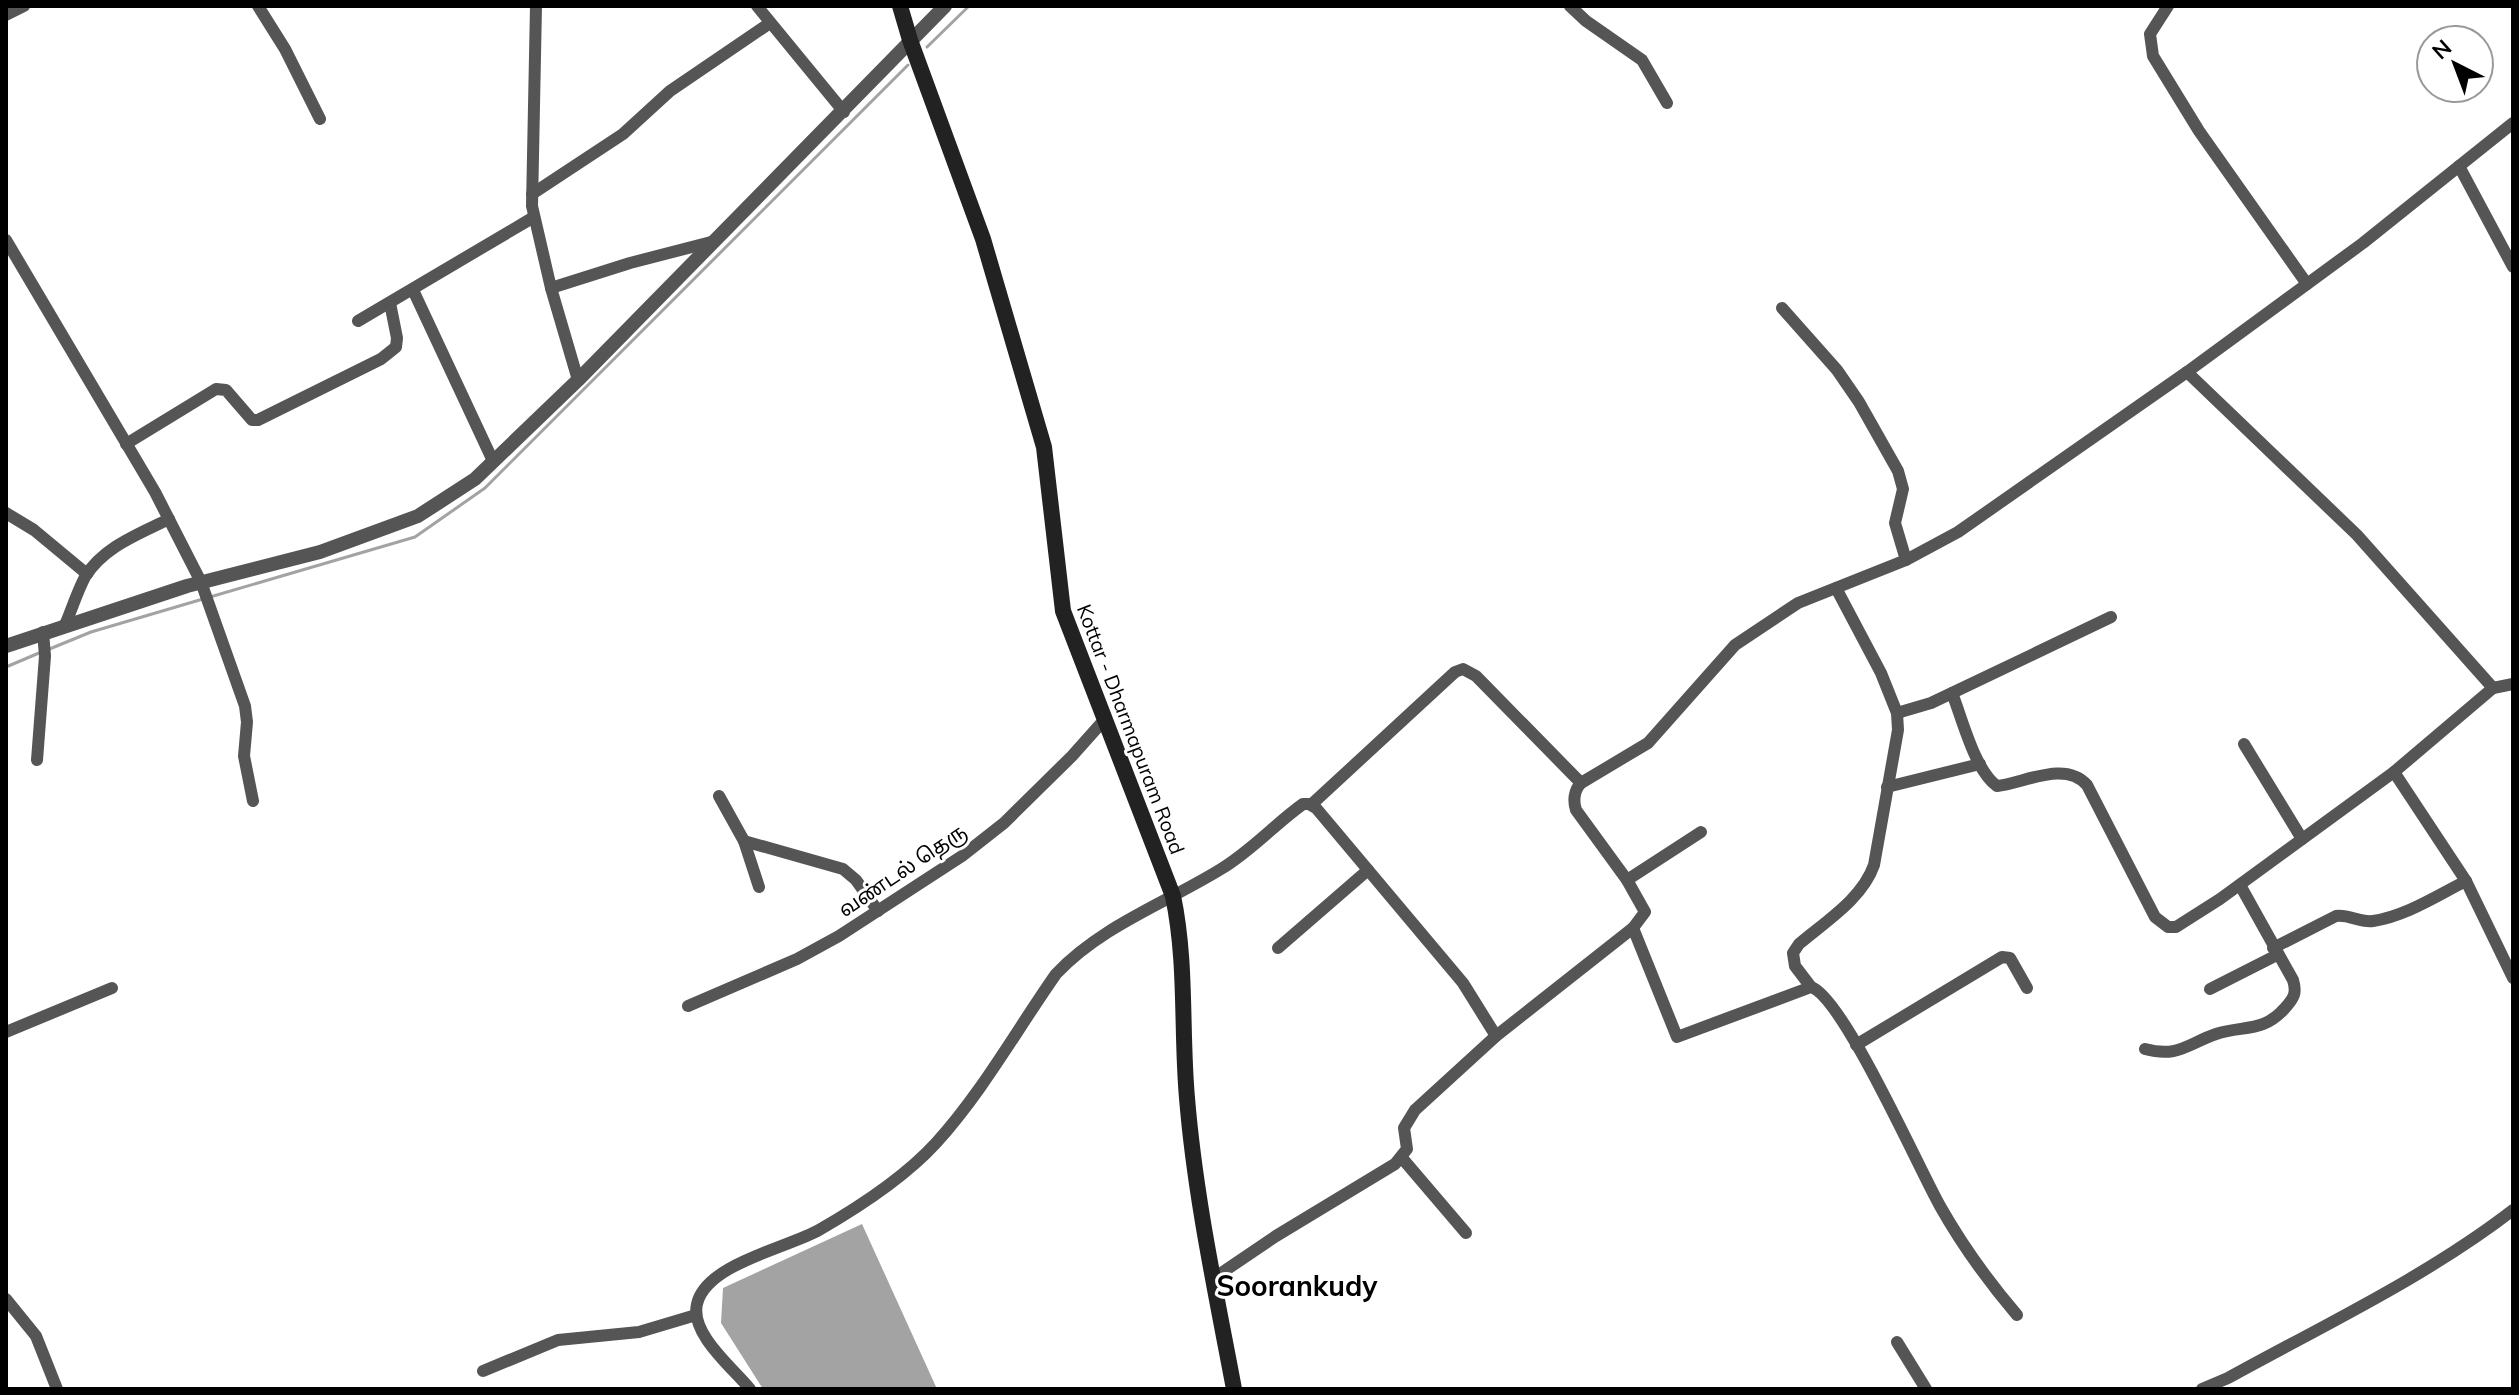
<svg xmlns="http://www.w3.org/2000/svg" width="2519" height="1395" font-family="Mulish,'Noto Sans Tamil',sans-serif">
  <style>
    .water { fill: #a3a3a3 }
    .lines { fill: none; stroke-linecap: round; stroke-linejoin: round }
    .stream { stroke: #a3a3a3; stroke-width: 3 }
    .minor { stroke: #555; stroke-width: 12 }
    .tertiary { stroke: #555; stroke-width: 14 }
    .secondary { stroke: #222; stroke-width: 16 }
    .labels { text-anchor: middle; dominant-baseline: central; stroke-width: 6; stroke-linejoin: round; paint-order: stroke }
    .street-label { font-size: 20px; fill: #000; stroke: #fff }
    .district-label { font-size: 28px; font-weight: bold; fill: #000; stroke: #fff }
  </style>
  <rect width="100%" height="100%" fill="#fff"/>
  <path class="water" d="M862,1224L937,1389H763L721,1323L723,1288Z"/>
  <g class="lines">
    <g class="stream">
      <path d="M927,47L969,6"/>
      <path d="M210,597L415,537L485,488L908,65"/>
      <path d="M47,650L91,632L203,599"/>
      <path d="M6,667L39,653"/>
    </g>
    <g class="minor">
      <path d="M258,6L285,49L320,119"/>
      <path d="M536,6L532,206L551,288L578,380"/>
      <path d="M757,6L844,112"/>
      <path d="M1570,6L1586,21L1642,60L1667,103"/>
      <path d="M2168,6L2150,34L2153,56L2199,131L2307,284"/>
      <path d="M6,15L24,6"/>
      <path d="M2459,166L2513,267"/>
      <path d="M532,194L623,134L670,91L770,23"/>
      <path d="M6,240L155,492L201,582L245,706L247,722L244,756L253,801"/>
      <path d="M551,288L630,263L715,241"/>
      <path d="M413,290L493,461"/>
      <path d="M1782,308L1837,370L1859,402L1898,471L1903,489L1895,523L1906,560"/>
      <path d="M358,321L534,217"/>
      <path d="M2187,372L2357,535L2493,688L2513,684"/>
      <path d="M126,444L216,389L226,390L252,420H258L381,359L396,347L397,338L390,303"/>
      <path d="M6,513L34,530L87,574"/>
      <path d="M65,625C72,609 77,592 85,577C103,547 139,534 169,519"/>
      <path d="M1952,693C1962,718 1975,771 1997,786C2024,783 2065,760 2087,785L2155,917L2168,927H2176L2220,899L2394,772L2493,688"/>
      <path d="M1897,713L1931,703L2111,617"/>
      <path d="M2244,744L2302,839"/>
      <path d="M37,760L45,656L43,632"/>
      <path d="M2394,772L2466,881L2513,978"/>
      <path d="M1887,787L1980,764"/>
      <path d="M719,796L744,841L759,887"/>
      <path d="M1312,804L1455,672L1463,669L1476,676L1581,783"/>
      <path d="M744,841L843,869L856,880L878,911"/>
      <path d="M1627,880L1701,832"/>
      <path d="M1633,928L1677,1037L1811,987C1843,997 1919,1169 1940,1206C1962,1245 1988,1281 2017,1315"/>
      <path d="M1278,948L1368,870"/>
      <path d="M2273,948L2336,916C2349,914 2360,923 2373,921C2406,916 2436,896 2466,881"/>
      <path d="M1811,987L1795,966L1793,953L1799,944C1826,921 1862,899 1874,865L1898,730L1897,713L1881,673L1836,588"/>
      <path d="M2210,989L2277,955"/>
      <path d="M688,1006L797,959L839,936L962,856L1004,823L1072,756L1105,719"/>
      <path d="M6,1032L112,988"/>
      <path d="M1856,1045L2002,957L2010,958L2027,988"/>
      <path d="M2145,1049C2178,1058 2187,1044 2216,1034C2244,1025 2263,1033 2285,1008C2294,998 2297,993 2293,980L2240,885"/>
      <path d="M1402,1158L1466,1233"/>
      <path d="M1214,1278L1276,1236L1395,1164L1407,1149L1404,1128L1415,1110L1496,1036L1633,928L1645,912L1627,880L1576,810C1573,801 1574,790 1581,783L1648,743L1735,645L1798,603L1906,560L1958,532L2187,372L2363,243L2513,123"/>
      <path d="M6,1299L36,1336L57,1389"/>
      <path d="M1897,1342L1926,1389"/>
      <path d="M483,1371L558,1340L639,1332L696,1315"/>
      <path d="M750,1389C733,1368 690,1334 697,1304C706,1264 787,1248 819,1230C859,1207 904,1178 936,1143C983,1091 1016,1031 1056,974C1101,926 1166,903 1221,869C1251,851 1275,824 1303,804H1309L1316,808L1463,983L1496,1036"/>
      <path d="M2202,1389L2228,1378C2324,1325 2426,1277 2513,1210"/>
    </g>
    <path class="tertiary" d="M6,646L187,586L320,552L418,516L475,479L578,380L945,6"/>
    <path class="secondary" d="M900,6L910,40L983,239L1044,447L1063,611L1173,896C1187,963 1181,1030 1187,1098C1195,1196 1216,1293 1234,1389"/>
  </g>
  <g class="labels">
    <g class="street-label">
      <text transform="translate(1131 729) rotate(69)">Kottar - Dharmapuram Road</text>
      <text transform="translate(902 870) rotate(-34)">வண்டல் தெரு</text>
    </g>
    <g class="district-label">
      <text x="1297" y="1285">Soorankudy</text>
    </g>
  </g>
  <rect width="2519" height="1395" fill="none" stroke="#000000" stroke-width="16"/>
  <g transform="translate(2455 64) rotate(318)"><circle r="38" fill="#ffffff" stroke="#999999" stroke-width="2"/>
  <path d="M0-6L14 30L0 20L-14 30Z" fill="#000000"/>
  <text y="-12" font-size="22" font-weight="bold" text-anchor="middle" fill="#000000">N</text>
  </g>
</svg>
